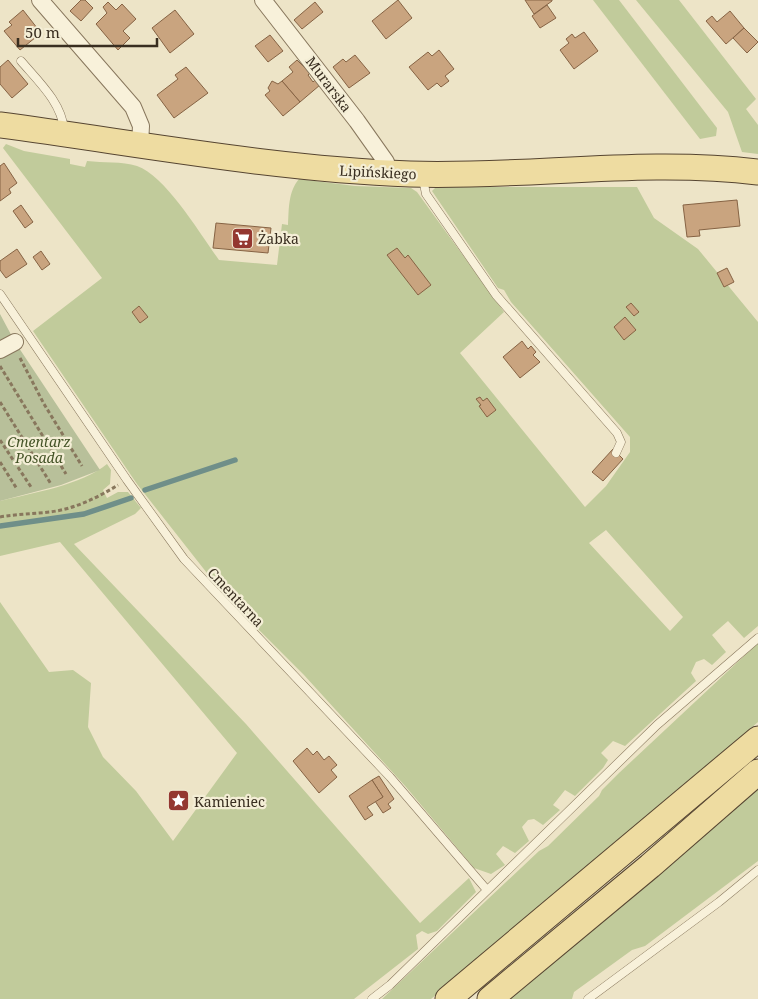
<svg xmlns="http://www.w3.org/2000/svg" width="758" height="999" font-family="'Noto Serif',serif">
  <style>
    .green { fill: #c1cb9b; fill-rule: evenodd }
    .cemetery { fill: #b8c09a }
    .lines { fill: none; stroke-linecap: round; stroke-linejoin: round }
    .stream { stroke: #6f8f89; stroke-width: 5.5 }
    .building { fill: #c9a47f; stroke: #866344 }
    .lane-casing { stroke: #88775d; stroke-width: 9 }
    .street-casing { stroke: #88775d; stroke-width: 18 }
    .primary-casing { stroke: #564531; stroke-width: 27 }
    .path { stroke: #88775d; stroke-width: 3; stroke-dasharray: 4 2.5; stroke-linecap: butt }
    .lane { stroke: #f8f1da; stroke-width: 8 }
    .street { stroke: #f8f1da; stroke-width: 16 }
    .primary { stroke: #eedca1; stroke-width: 25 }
    .labels { text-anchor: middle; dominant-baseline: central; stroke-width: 4.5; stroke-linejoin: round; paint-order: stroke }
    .street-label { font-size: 14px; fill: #392e20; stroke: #f4eed6 }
    .poi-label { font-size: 14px; fill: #392e20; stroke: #f4eed6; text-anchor: start }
    .park-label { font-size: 14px; font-style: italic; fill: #455428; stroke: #f4eed6 }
  </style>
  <rect width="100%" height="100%" fill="#ede4c7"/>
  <g class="green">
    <path d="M593,0H619L717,128L716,136L700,139Z"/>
    <path d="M636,0H679L756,99L746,109L758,125V154L742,152L728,112Z"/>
    <path d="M6,144L24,151L70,159V164L85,167L87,161C103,163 122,161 137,166C166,176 200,234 219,260L277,265L282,224L288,225C289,209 288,192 299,179L355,186L411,188L417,192L504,312L460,353L585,507L606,486L630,452V437L511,302L504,290L498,288L432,191L436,187H637L654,218L698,249L758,322V626L744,638L728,621L712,635L726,652L712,665L704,659L696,662L691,673L696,681L625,746L613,741L601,753L608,760L603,768L575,796L565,790L553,805L560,810L543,825L534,819L528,820L522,827L529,841L515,853L503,846L496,854L505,865L491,874L474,868L406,787L304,675L225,596L137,484L33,331L102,278L3,148ZM606,530L683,617L670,631L589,543Z"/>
    <path d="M107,464L111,470L110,484L103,490L107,498L118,492H128L141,508L135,514L74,544L246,724L420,923L469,878L476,892L437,931L428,934L422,931L416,935L418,949L354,999H0V602L49,672L73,670L91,683L88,727L103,757L136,791L173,841L237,753L60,542L0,556V501C32,493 82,485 107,464Z"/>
    <path d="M758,643V722L646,820L431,999H382L539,851L548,846L599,796L602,790L619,773Z"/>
    <path d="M758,787V861L645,946L632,950L574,992L572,999H508Z"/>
  </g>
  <path class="cemetery" d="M0,314L15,342L100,470L61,485L0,501Z"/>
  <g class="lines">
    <g class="stream">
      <path d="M145,490L235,460"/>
      <path d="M0,526L84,514L131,498"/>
    </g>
  </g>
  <g class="building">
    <path d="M81,0H85L93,8L81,21L70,11Z"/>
    <path d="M398,0L412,18L386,39L372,21Z"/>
    <path d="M525,0H552V1L534,14Z"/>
    <path d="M108,2L116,10L122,4L136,19L123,31L130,38L118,50L96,24L107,13L103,7Z"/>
    <path d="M315,2L323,12L302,29L294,20Z"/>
    <path d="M547,5L556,18L540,28L532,16Z"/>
    <path d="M23,10L41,33L20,50L4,31L12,25L9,22Z"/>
    <path d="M175,10L194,34L170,53L152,28Z"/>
    <path d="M730,11L744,28L726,44L706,21L712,16L717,22Z"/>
    <path d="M744,28L758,42L747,53L733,38Z"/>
    <path d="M584,32L598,51L574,69L560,50L569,43L566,39L572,34L575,38Z"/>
    <path d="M270,35L283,51L268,62L255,46Z"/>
    <path d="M439,50L454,69L445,76L449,81L441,87L437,83L428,90L409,67L428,52L432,56Z"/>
    <path d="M355,55L370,73L349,88L333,67L343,59L346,62Z"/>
    <path d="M8,60L28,84L12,98L0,84V67Z"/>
    <path d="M297,60L310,73L308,75L313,82L315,80L320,85L300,102L282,81L293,72L289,67Z"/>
    <path d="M186,67L208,93L174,118L157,95L178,79L175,75Z"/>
    <path d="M272,81L278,84L282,81L300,102L283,116L265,95L270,91L268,88Z"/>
    <path d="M4,163L17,183L9,189L11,193L0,201V166Z"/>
    <path d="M737,200L740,226L699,230L700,236L687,237L683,205Z"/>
    <path d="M21,205L33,222L25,228L13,211Z"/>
    <path d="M216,223L271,228L268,253L213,248Z"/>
    <path d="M397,248L405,258L408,255L431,285L418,295L387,255Z"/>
    <path d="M17,249L27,264L6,278L0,270V261Z"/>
    <path d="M41,251L50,264L42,270L33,257Z"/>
    <path d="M727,268L734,282L724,287L717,273Z"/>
    <path d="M631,303L639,312L634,316L626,307Z"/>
    <path d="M139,306L148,317L140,323L132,312Z"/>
    <path d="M625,317L636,330L624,340L614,327Z"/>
    <path d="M522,341L528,349L531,346L536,352L533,355L540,362L520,378L503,357Z"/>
    <path d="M480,397L483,401L487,398L496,410L487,417L479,406L481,405L476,399Z"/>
    <path d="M613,449L623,459L603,481L592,472Z"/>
    <path d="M307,748L313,755L317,751L324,760L329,756L337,765L331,770L337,777L319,793L293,761Z"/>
    <path d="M379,776L394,799L388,804L391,808L383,813L375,801L383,797L372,780Z"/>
    <path d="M372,780L383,797L367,807L373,815L365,820L349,796Z"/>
  </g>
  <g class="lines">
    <defs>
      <g id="lane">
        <path d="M21,61C38,81 62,103 64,130"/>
        <path d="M423,179L426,194L496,295L617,433L621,442L616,453"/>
        <path d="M0,294L127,480L184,559L390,777L487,890"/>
        <path d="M372,999L390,985L657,725L758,638"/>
        <path d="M588,999L719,902L758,870"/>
      </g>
      <g id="street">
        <path d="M40,0L133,107L141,126L140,144"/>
        <path d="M263,0L357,121L386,162V173"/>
        <path d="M0,350L15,342"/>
      </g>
      <g id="primary">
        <path d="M0,125C136,143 273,169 410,174C526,178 643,158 758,172"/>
        <path d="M448,999L758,739"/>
        <path d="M490,999L650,866L758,772"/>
      </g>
    </defs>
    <use href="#lane" class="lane-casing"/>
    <use href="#street" class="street-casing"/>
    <use href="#primary" class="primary-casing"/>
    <g class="path">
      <path d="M20,358L44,404L82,466"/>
      <path d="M0,366L66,474"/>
      <path d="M0,402L51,484"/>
      <path d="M0,440L31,487"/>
      <path d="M0,462L17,489"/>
      <path d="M0,517C17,514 33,514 50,512C74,509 97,498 118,485"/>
    </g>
    <use href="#lane" class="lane"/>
    <use href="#street" class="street"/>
    <use href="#primary" class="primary"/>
  </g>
  <defs>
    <symbol id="supermarket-square" viewBox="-11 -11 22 22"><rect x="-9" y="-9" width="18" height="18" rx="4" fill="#943730" stroke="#f4eed6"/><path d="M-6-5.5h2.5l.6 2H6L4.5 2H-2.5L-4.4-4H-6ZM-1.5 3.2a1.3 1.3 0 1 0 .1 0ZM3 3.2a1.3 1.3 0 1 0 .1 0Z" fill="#fff"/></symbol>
    <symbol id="sight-square" viewBox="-11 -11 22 22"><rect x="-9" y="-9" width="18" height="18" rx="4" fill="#943730" stroke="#f4eed6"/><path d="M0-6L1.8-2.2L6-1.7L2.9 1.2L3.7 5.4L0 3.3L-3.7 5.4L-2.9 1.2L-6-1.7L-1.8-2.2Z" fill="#fff"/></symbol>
  </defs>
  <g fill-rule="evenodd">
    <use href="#supermarket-square" x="230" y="226" width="25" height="25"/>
    <use href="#sight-square" x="166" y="788" width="25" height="25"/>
  </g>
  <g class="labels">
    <g class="street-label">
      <text transform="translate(329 84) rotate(53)">Murarska</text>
      <text transform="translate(378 172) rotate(3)">Lipińskiego</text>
      <text transform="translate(236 597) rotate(47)">Cmentarna</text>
    </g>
    <g class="poi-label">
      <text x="258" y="238">Żabka</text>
      <text x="194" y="801">Kamieniec</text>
    </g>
    <g class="park-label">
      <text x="39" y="441">Cmentarz<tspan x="39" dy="16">Posada</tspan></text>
    </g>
  </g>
  <path d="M18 38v8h139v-8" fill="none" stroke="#392e20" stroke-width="2.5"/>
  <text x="25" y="38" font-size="15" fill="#392e20" stroke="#f4eed6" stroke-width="4" paint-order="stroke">50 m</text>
</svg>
